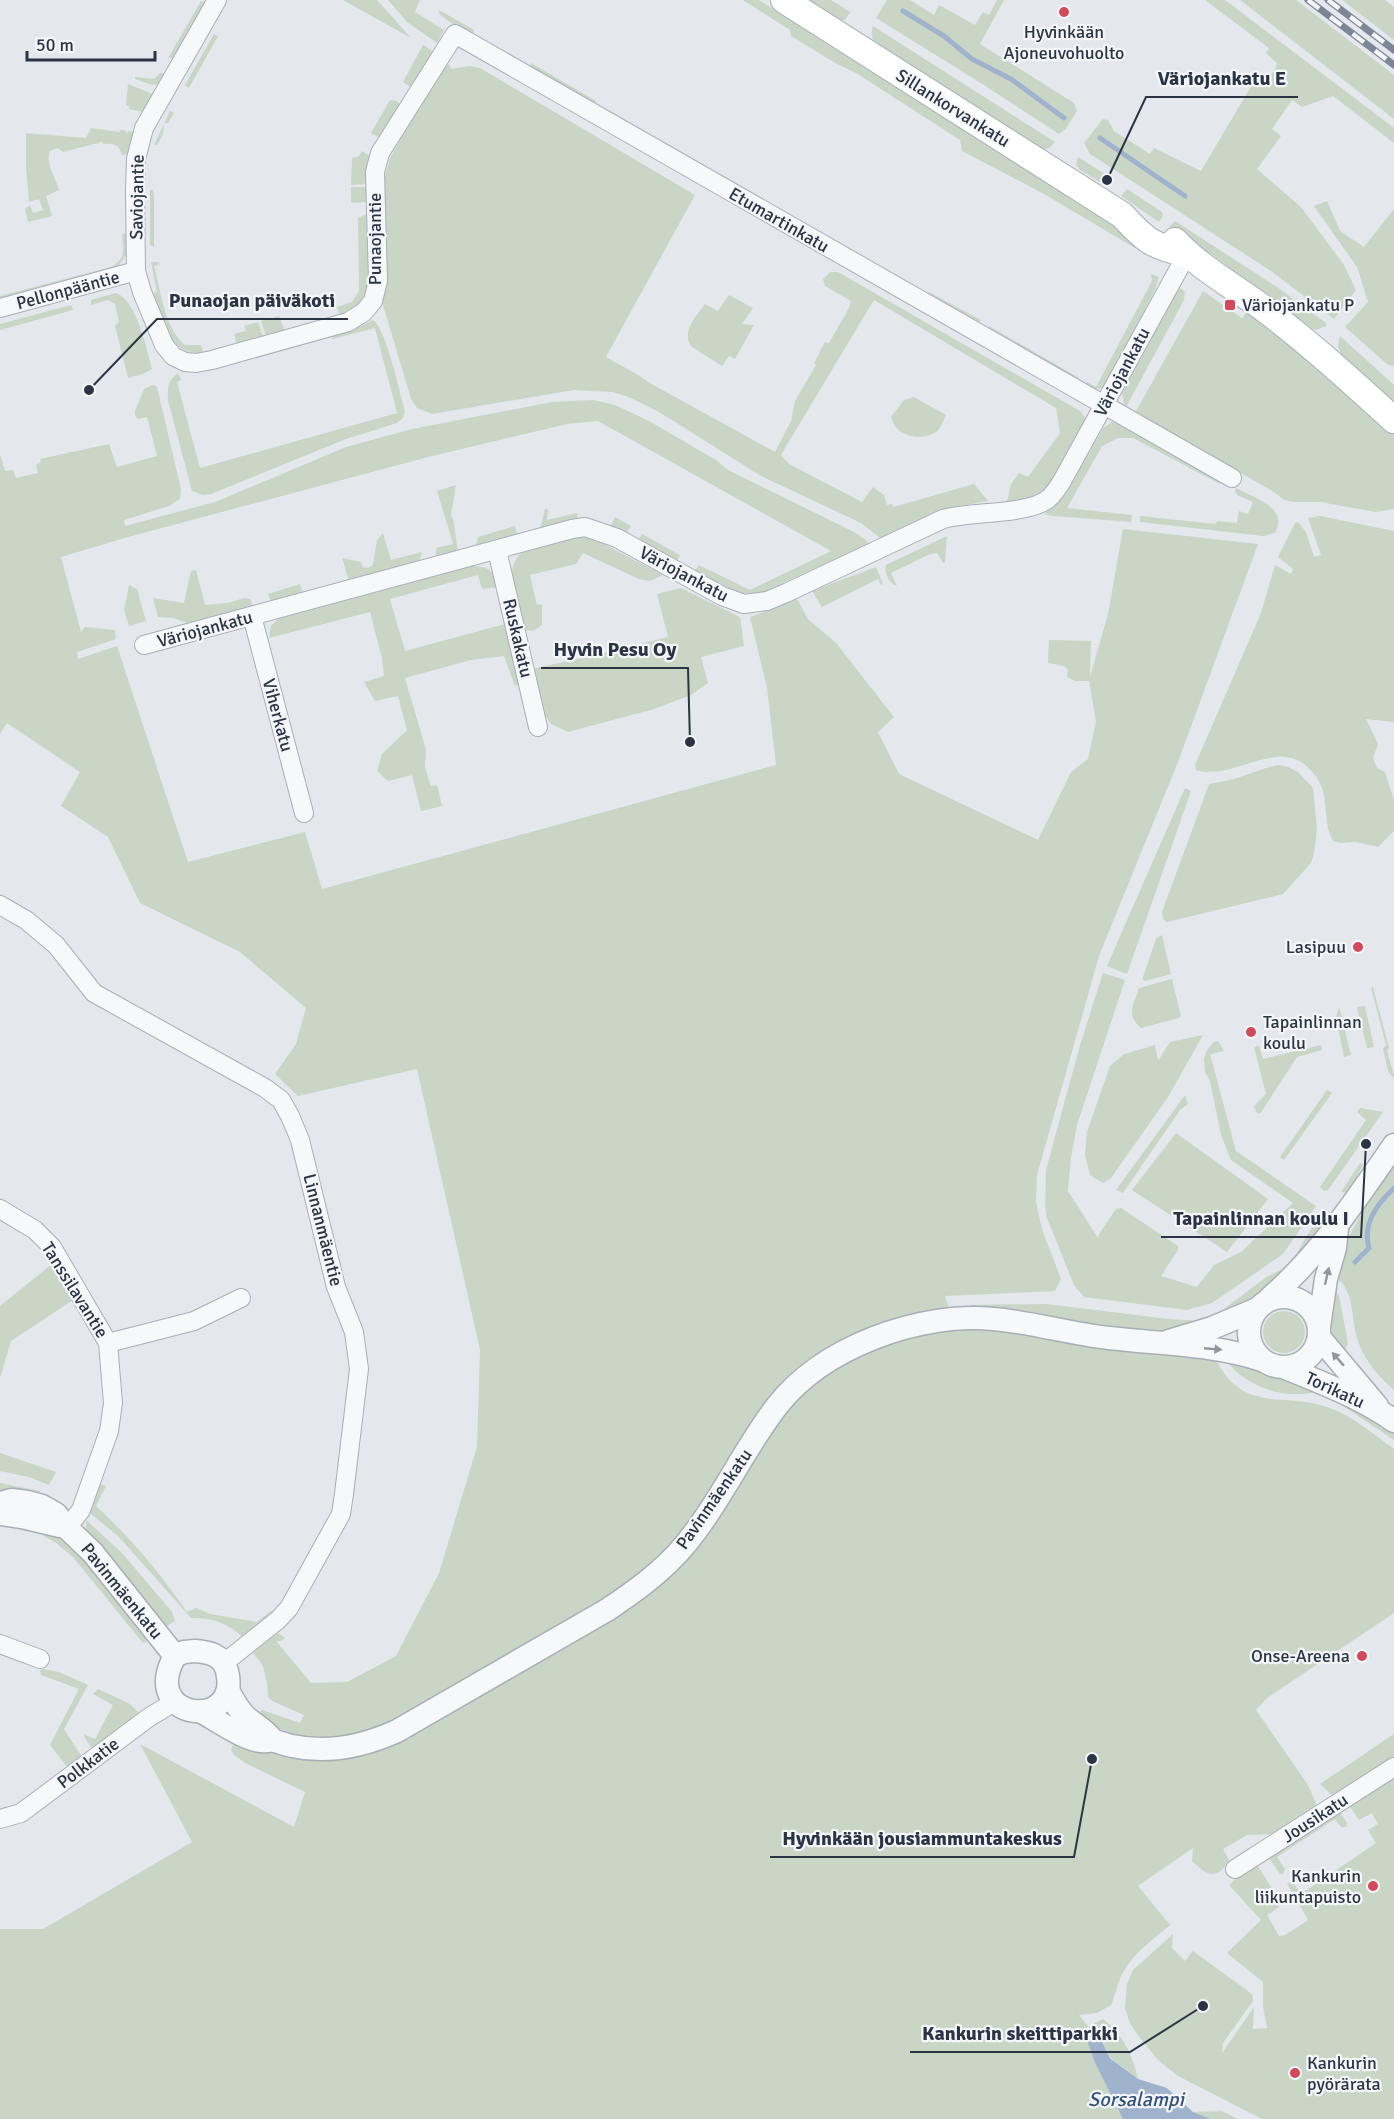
<svg xmlns="http://www.w3.org/2000/svg" width="1394" height="2119" font-family="Signika,sans-serif">
  <style>
    .green { fill: #c9d6c5 }
    .water { fill: #9fb4cc }
    .lines { fill: none; stroke-linecap: round; stroke-linejoin: round }
    .stream { stroke: #9fb4cc; stroke-width: 5 }
    .minor-casing { stroke: #a9aeb7; stroke-width: 20 }
    .tertiary-casing { stroke: #a9aeb7; stroke-width: 25 }
    .secondary-casing { stroke: #a9aeb7; stroke-width: 28 }
    .minor { stroke: #f7f8fa; stroke-width: 18 }
    .tertiary { stroke: #f7f8fa; stroke-width: 22 }
    .secondary { stroke: #fff; stroke-width: 26 }
    .rail-casing { stroke: #7d8696; stroke-width: 7 }
    .rail { stroke: #f4f6f9; stroke-width: 4.5; stroke-dasharray: 14; stroke-linecap: butt }
    .oneway { fill: #9196a0 }
    .poi-dot { fill: #d1495b; stroke: #f4f6f9; stroke-width: 2 }
    .labels { text-anchor: middle; dominant-baseline: central; stroke-width: 4.5; stroke-linejoin: round; paint-order: stroke }
    .poi-label { font-size: 18px; fill: #2b3445; stroke: #f4f6f9; text-anchor: start }
    .street-label { font-size: 18px; fill: #2b3445; stroke: #f4f6f9 }
    .water-label { font-size: 20px; font-style: italic; fill: #34527a; stroke: #f4f6f9 }
    .leader { fill: none; stroke: #2b3445; stroke-width: 2 }
    .callout-dot { fill: #2b3445; stroke: #f4f6f9; stroke-width: 2 }
    .callout-label { font-size: 20px; text-anchor: middle; font-weight: bold; fill: #2b3445; stroke: #f4f6f9; stroke-width: 4.5; stroke-linejoin: round; paint-order: stroke }
  </style>
  <rect width="100%" height="100%" fill="#e4e7ec"/>
  <g class="green">
    <path d="M343,0H377L411,38Z"/>
    <path d="M388,0H420L415,12L444,30L437,43L407,22Z"/>
    <path d="M743,0H759L1144,245L1140,251L1044,194L962,151L960,140L856,73L837,64L791,36L790,30Z"/>
    <path d="M805,0H831L850,12L845,20L836,21Z"/>
    <path d="M887,0H910L934,15L939,5L975,25L983,12L989,15L997,0H1004L980,44L1074,103L1077,111L1066,129L1059,134L984,85L876,18Z"/>
    <path d="M1205,0H1225L1394,128V143L1333,96L1302,107L1292,100L1272,129L1281,136L1257,169L1301,207L1344,265L1356,290L1334,319L1271,271L1090,154L1084,143L1103,119L1108,120L1114,131L1150,154L1154,148L1201,171L1253,83L1274,72L1277,63L1266,53L1269,48Z"/>
    <path d="M1240,0H1296L1394,75V119Z"/>
    <path d="M1342,0H1385L1394,7V40Z"/>
    <path d="M201,1L206,3L174,58H168Z"/>
    <path d="M439,10L474,30L472,33L474,35L461,30L439,14Z"/>
    <path d="M873,26L1055,142L1049,148L1042,150L879,46C872,41 870,35 873,26Z"/>
    <path d="M214,34L218,36L189,88L185,85Z"/>
    <path d="M423,45L433,51L412,88L403,82Z"/>
    <path d="M531,63L596,101L594,104L530,68Z"/>
    <path d="M449,64L452,69L469,66L480,68L695,195L606,357L640,376L648,382L775,452L791,421L795,401L816,365L814,363L825,342L829,343L849,308L851,301L825,286L823,279L830,272H838L1080,411L1086,419C1074,441 1056,485 1034,497C1026,501 1016,501 1007,502L1011,484L1019,473L1028,477L1060,433L1056,408L874,300L781,455L789,464L862,502L873,487L884,495L887,505L892,504L893,507L974,484L988,501C948,507 915,521 880,538L861,523L761,476L659,412L631,398L613,392L574,390L432,414L417,408L411,399L383,305L384,180L390,158L438,74Z"/>
    <path d="M160,73H165L158,84L153,85L135,79V77L154,79Z"/>
    <path d="M128,84L153,94L144,112L129,109V106L126,105Z"/>
    <path d="M390,100L397,101L401,106L382,139L371,133Z"/>
    <path d="M170,111L174,113L168,123H164L163,134L157,145H154Z"/>
    <path d="M91,128L120,132V130H125L127,134L128,131L134,132L129,154L122,155C119,145 114,143 104,144L102,142L63,152L58,148L50,151C45,164 56,178 59,190L46,196L52,216L28,222L25,209L30,205L33,213L43,210L39,199L29,202L26,168V133L86,138Z"/>
    <path d="M362,151L373,158L368,184L351,185L352,158L359,156Z"/>
    <path d="M1078,157L1105,174L1100,182L1080,170L1076,164Z"/>
    <path d="M351,187H368V202L351,203Z"/>
    <path d="M1127,189L1162,212L1163,216L1159,222L1121,196Z"/>
    <path d="M150,190H153L154,197V247L150,245Z"/>
    <path d="M1327,201L1340,231L1364,247L1394,209V366L1388,365L1345,327L1368,302L1357,267L1314,206Z"/>
    <path d="M367,214C368,233 372,275 367,291C363,304 351,313 340,316L337,307L352,302L359,291L358,218Z"/>
    <path d="M1175,221L1277,287L1326,323V326L1316,330L1310,328L1214,256L1169,227Z"/>
    <path d="M127,233V254L117,268L0,301V296L111,267C127,257 123,251 122,234Z"/>
    <path d="M151,262H157L160,264L154,266C161,292 164,327 185,345H201L203,353C169,356 162,320 152,294L157,292Z"/>
    <path d="M1151,274L1159,277L1155,290L1107,383L1102,388L1092,389L1085,385L1087,382L1096,387L1152,281Z"/>
    <path d="M1179,287L1185,292L1184,300L1125,409L1122,393L1176,291Z"/>
    <path d="M1203,291L1242,318L1247,312C1299,350 1347,390 1394,434V509L1376,512L1320,502H1294L1284,500L1274,492L1135,413Z"/>
    <path d="M929,292L981,320L979,324L927,295Z"/>
    <path d="M116,293C136,299 147,350 152,369L143,374L128,378L115,326L119,322L115,304L108,300L91,305V300Z"/>
    <path d="M729,295L753,308L742,324L754,325L735,359L729,356L722,366L692,347C680,333 697,315 705,304L718,311Z"/>
    <path d="M71,305L73,310L0,330V324Z"/>
    <path d="M279,316L285,331L266,336L261,321Z"/>
    <path d="M373,320C386,328 400,394 405,411L403,418L397,423L346,439L211,494L203,495L192,491L168,400C167,388 168,380 178,373L181,380L177,382L200,468L397,413L375,328L333,339L331,335L359,327Z"/>
    <path d="M258,322L263,337L237,344L234,334L246,331L244,326Z"/>
    <path d="M989,326L1079,378L1078,381L988,330Z"/>
    <path d="M1340,336L1394,385V402L1341,355L1338,346Z"/>
    <path d="M153,385L157,387L181,489L180,499L169,506L124,520L125,526L215,502L346,447L412,429L552,402L593,400L615,405L649,421L716,460L728,470L854,532L866,540L868,544L763,592C736,597 717,586 693,573L699,565L750,590L831,551L598,421L567,424L428,457L128,537L61,557L81,632L85,627L115,630L116,639L77,652L78,659L117,646L188,862L305,832L322,889L776,765L767,688L750,617L797,599L808,619L836,643L894,717L878,732L899,774L1038,840L1071,772L1088,759L1096,721L1089,681H1075L1067,677L1068,670L1064,666L1048,663L1049,640L1091,641L1090,677L1108,614L1123,529L1258,544L1178,762L1099,956L1037,1175L1036,1202L1042,1229L1061,1279L1055,1291L945,1296L956,1329L998,1328L1215,1358C1244,1415 1280,1391 1327,1407C1352,1415 1373,1434 1394,1449V1613L1267,1698L1256,1710L1308,1785L1316,1803L1313,1813L1278,1834L1247,1835L1223,1849L1229,1860C1217,1881 1207,1876 1192,1861L1193,1848L1138,1886L1170,1925C1155,1938 1136,1951 1125,1969C1118,1980 1116,1993 1111,2005L1097,2013L1079,2015L1088,2026L1084,2032L1095,2063L1123,2119H0V1929H43L192,1842L140,1744L294,1827L305,1792L245,1763L234,1755L231,1750L235,1738L255,1748L288,1757L296,1735L275,1727L255,1716L262,1710L300,1723L304,1715L272,1701L268,1697L267,1683L263,1666L253,1653L278,1633L285,1638L281,1641H276L311,1683L347,1682L396,1656L439,1573L477,1447L480,1350L417,1069L298,1096L275,1074L296,1044L306,1008L240,952L140,903L108,837L61,806L80,772L7,723L0,734V454L5,471L13,470L16,478L38,473L36,465L41,462L40,459L109,444L117,467L157,456L147,417L138,419L135,416V411L144,389Z"/>
    <path d="M914,397L946,415C943,421 941,428 936,432C925,440 903,438 895,426C893,423 892,420 891,417L904,400Z"/>
    <path d="M1113,421L1119,422L1219,478L1220,484L1133,438H1118L1102,446L1067,508L1132,515L1131,522L1053,516L1044,514L1067,492L1103,428Z"/>
    <path d="M456,485L451,515L453,519L458,551L436,557V548L453,544L437,491Z"/>
    <path d="M1236,488C1254,498 1289,507 1275,533L1264,536L1140,522V516L1206,523L1216,524L1217,521L1237,523L1239,511L1248,514L1253,502L1237,495L1235,491Z"/>
    <path d="M545,509H548L547,520L577,513L578,519L540,529Z"/>
    <path d="M1320,516L1394,531V722L1366,719L1378,744L1373,758L1377,768L1385,772L1394,800V831L1378,847L1356,842L1341,843L1333,841C1322,822 1330,797 1317,778C1283,729 1239,782 1196,770L1195,765L1261,613L1275,565L1291,574L1293,569L1278,557L1295,523L1298,522L1306,532L1314,557L1321,555L1308,518Z"/>
    <path d="M615,517L631,526L627,533L611,526Z"/>
    <path d="M515,526L517,535L476,546L478,537Z"/>
    <path d="M383,533L391,560L422,552L419,562L349,581L342,558L361,562L362,567L368,568L373,565L377,540Z"/>
    <path d="M642,534L680,555L676,564L638,541Z"/>
    <path d="M947,536L945,562L943,563L937,553L930,554L891,573L897,586C889,584 884,572 886,565Z"/>
    <path d="M580,537L594,539L663,575L650,581L639,579L583,553L576,564L530,575L537,605L542,604V625C535,630 532,633 523,629C517,605 502,572 521,553Z"/>
    <path d="M471,566C489,566 494,570 498,587L482,589L478,575L390,599L405,651L505,624L521,677L518,685L515,686L504,656L471,660L405,678L426,750L425,767L431,786L437,785L442,806L421,811L412,775L388,781L377,771L382,754L407,730L398,696L375,701L364,682L384,676L382,658L370,612L269,638L271,626L278,619Z"/>
    <path d="M876,567L883,584L881,585L878,579L822,607L812,591Z"/>
    <path d="M196,570L205,605L228,603L244,598L250,599L253,607L190,624L173,618L158,617L153,598L184,603L191,571Z"/>
    <path d="M300,584L303,593L271,602L268,594Z"/>
    <path d="M129,585L137,589L146,621L129,626L124,610Z"/>
    <path d="M681,588L740,617L744,646L701,657L708,683L691,695L654,709L568,732L551,724L543,712L532,669L595,655L668,637L657,594Z"/>
    <path d="M1278,765L1288,767L1298,772L1313,788L1317,828L1314,854L1311,863L1283,894L1167,922L1163,919L1162,912L1209,784L1234,779L1266,768Z"/>
    <path d="M1185,788L1191,791L1127,974L1107,966Z"/>
    <path d="M1162,935L1171,974L1145,981L1143,980V977L1156,939Z"/>
    <path d="M1103,973L1125,980L1077,1125L1071,1158L1068,1191L1098,1238L1099,1234L1116,1209L1121,1208L1178,1246V1250L1161,1276L1197,1287L1214,1265L1241,1252L1293,1203L1231,1160L1221,1135L1210,1081L1205,1072L1204,1059L1207,1050L1214,1042L1218,1041L1224,1051L1210,1054L1236,1151L1316,1206L1283,1254L1212,1303L1187,1310L1084,1297L1074,1285L1047,1218L1045,1205L1046,1170L1080,1045Z"/>
    <path d="M1172,979L1181,1016L1179,1018L1141,1028C1125,1014 1134,1005 1139,988Z"/>
    <path d="M1373,987L1389,1048L1387,1051L1394,1075L1393,1078L1388,1071L1383,1049L1386,1045L1371,988Z"/>
    <path d="M1365,1006L1374,1047L1367,1048L1357,1007Z"/>
    <path d="M1339,1007L1351,1055L1344,1057L1336,1018Z"/>
    <path d="M1203,1035L1168,1097L1111,1178L1103,1183L1090,1175L1085,1155L1087,1132L1110,1066L1124,1054L1155,1045L1158,1061L1170,1042Z"/>
    <path d="M1321,1045L1322,1050L1297,1057L1260,1114L1256,1112L1254,1106L1266,1094L1254,1047L1259,1046L1263,1059Z"/>
    <path d="M1327,1090L1332,1093L1284,1160L1280,1157Z"/>
    <path d="M1185,1095L1188,1104L1180,1110L1123,1193L1116,1190Z"/>
    <path d="M1360,1108L1383,1112L1328,1190L1324,1191L1320,1187L1366,1120L1357,1112Z"/>
    <path d="M1176,1133L1268,1199L1227,1252L1132,1190Z"/>
    <path d="M1360,1163L1363,1165L1348,1193L1341,1192Z"/>
    <path d="M1394,1163V1390C1381,1379 1366,1362 1360,1346C1349,1322 1358,1291 1333,1275C1347,1234 1370,1198 1394,1163Z"/>
    <path d="M1321,1216L1326,1224L1300,1258L1297,1253L1307,1235Z"/>
    <path d="M52,1264L73,1300L11,1341L0,1378V1306Z"/>
    <path d="M1284,1268H1289L1269,1289L1256,1296L1234,1312L1216,1315L1265,1278Z"/>
    <path d="M1335,1290L1339,1296L1348,1343L1343,1354C1326,1332 1331,1316 1335,1290Z"/>
    <path d="M1046,1304L1169,1319L1200,1321L1181,1331H1119L969,1309L970,1305Z"/>
    <circle cx="1284" cy="1332" r="21"/>
    <path d="M1230,1359L1250,1364L1263,1374L1302,1383L1316,1392C1284,1399 1249,1388 1228,1363Z"/>
    <path d="M1331,1398L1361,1412L1394,1432V1440Z"/>
    <path d="M0,1453L56,1472L49,1485L29,1477L0,1471Z"/>
    <path d="M0,1483L40,1491L41,1494L0,1493Z"/>
    <path d="M100,1484L106,1486L96,1506C131,1538 160,1573 187,1612L196,1608L210,1614L257,1622L271,1611L276,1614L244,1638C227,1623 213,1618 191,1618L119,1537L90,1513Z"/>
    <path d="M86,1520L122,1553L172,1612L175,1621L167,1626L147,1606L86,1532Z"/>
    <path d="M37,1530C43,1531 50,1532 56,1534C84,1546 131,1614 147,1642L143,1643L73,1557L56,1543L39,1533Z"/>
    <path d="M43,1669L59,1672L88,1685L64,1729L82,1757L68,1768L50,1745L79,1689L41,1675L40,1670Z"/>
    <path d="M98,1689L130,1704L138,1712L124,1726L94,1748L90,1746L83,1734L95,1739L113,1705L93,1694Z"/>
    <path d="M1394,1734V1759L1335,1798L1320,1784Z"/>
    <path d="M1394,1774V2119H1262L1178,2076L1159,2061L1139,2037L1130,2023L1125,2008L1127,1984L1133,1970L1173,1934L1172,1948L1185,1961L1193,1951L1252,1994L1253,2001L1223,2043L1222,2053L1254,2007L1253,2029L1267,2028L1263,2007V1982L1227,1953L1261,1920L1229,1885L1235,1879L1257,1865L1281,1902L1278,1908L1267,1915L1279,1936L1285,1935L1307,1921V1918L1287,1884L1290,1882L1294,1884L1301,1894L1376,1843L1368,1830L1378,1824L1372,1813L1359,1820L1348,1804Z"/>
    <path d="M1339,1811L1347,1823L1346,1827H1341L1335,1819L1277,1857L1285,1869L1283,1874H1280L1268,1857Z"/>
    <path d="M1103,2019C1125,2038 1131,2052 1138,2079L1110,2057L1093,2024Z"/>
    <path d="M1222,2111L1238,2119H1211L1193,2112Z"/>
  </g>
  <path class="water" d="M1093,2024L1110,2058L1138,2079L1167,2088L1193,2112L1211,2119H1123L1095,2063L1084,2032Z"/>
  <g class="lines">
    <g class="stream">
      <path d="M903,11L944,36L972,59L1011,79L1064,118"/>
      <path d="M1100,138L1185,196"/>
      <path d="M1355,1262L1369,1248C1362,1224 1377,1204 1394,1188"/>
    </g>
    <defs>
      <g id="minor">
        <path d="M217,0L144,128L136,159L135,191L136,271L142,292L164,345L173,356L185,362L196,363L212,360L348,322L364,312L373,301L378,281L375,172L380,153L455,34L1232,478"/>
        <path d="M0,308L136,271"/>
        <path d="M497,550L538,727"/>
        <path d="M252,616L304,813"/>
        <path d="M144,645L572,529L585,527L617,538L722,596L744,604L767,601L786,593L943,519C971,511 1028,515 1048,499C1054,494 1058,487 1062,481L1187,254"/>
        <path d="M0,905L26,920L56,945L94,993L265,1088L281,1100L290,1116L300,1140L336,1287L354,1332L359,1369L344,1494L341,1514L289,1608L278,1620L224,1663"/>
        <path d="M0,1209L35,1230L52,1247L108,1343L113,1403L109,1431L81,1510L67,1528"/>
        <path d="M108,1343L194,1321L241,1298"/>
        <path d="M0,1644L40,1659"/>
        <path d="M0,1819L21,1813L148,1718L174,1702"/>
        <path d="M1235,1869L1394,1767"/>
      </g>
      <g id="tertiary">
        <circle cx="1284" cy="1332" r="35"/>
        <path d="M1270,1298C1320,1254 1356,1200 1394,1145"/>
        <path d="M1319,1327L1326,1279L1335,1248L1337,1228"/>
        <path d="M1319,1337L1377,1406"/>
        <path d="M1169,1341L1212,1328L1255,1310"/>
        <path d="M1286,1368C1322,1383 1362,1398 1394,1421"/>
        <path d="M0,1503L12,1500L27,1502L42,1506L56,1514L67,1528L93,1553L175,1656"/>
        <path d="M0,1514L22,1517L60,1526"/>
        <path d="M195,1651C209,1652 223,1655 227,1671C242,1732 138,1721 175,1656L184,1652Z"/>
        <path d="M228,1690C233,1700 238,1710 247,1718C256,1725 265,1730 272,1739"/>
        <path d="M202,1712C218,1721 242,1738 260,1741C265,1742 270,1740 274,1741C280,1742 286,1745 292,1746C329,1754 364,1746 397,1731L607,1610C634,1592 662,1572 684,1546C720,1503 743,1450 777,1406C823,1347 919,1312 993,1319C1032,1322 1070,1334 1109,1338C1160,1344 1213,1344 1262,1360"/>
      </g>
      <g id="secondary">
        <path d="M784,0L1122,215C1146,241 1152,246 1187,254"/>
        <path d="M1175,241C1201,269 1237,288 1267,311C1312,345 1352,382 1394,420"/>
      </g>
    </defs>
    <use href="#minor" class="minor-casing"/>
    <use href="#tertiary" class="tertiary-casing"/>
    <use href="#secondary" class="secondary-casing"/>
    <use href="#minor" class="minor"/>
    <use href="#tertiary" class="tertiary"/>
    <use href="#secondary" class="secondary"/>
    <defs>
      <g id="rail">
        <path d="M1308,0L1394,65"/>
        <path d="M1328,0L1394,50"/>
      </g>
    </defs>
    <use href="#rail" class="rail-casing"/>
    <use href="#rail" class="rail"/>
  </g>
  <defs><path id="oneway-solid" d="M-6-.8H1V-3.2L6.5 0L1 3.2V.8H-6Z" transform="scale(1.5)"/></defs>
  <g class="oneway">
    <use href="#oneway-solid" transform="translate(1327 1276) rotate(-77)"/>
    <use href="#oneway-solid" transform="translate(1213 1349) rotate(5)"/>
    <use href="#oneway-solid" transform="translate(1338 1359) rotate(-131)"/>
  </g>
  <g class="poi-dot">
    <circle cx="1064" cy="12" r="6"/>
    <rect x="1224" y="299" width="12" height="12" rx="3"/>
    <circle cx="1358" cy="947" r="6"/>
    <circle cx="1251" cy="1032" r="6"/>
    <circle cx="1362" cy="1656" r="6"/>
    <circle cx="1373" cy="1886" r="6"/>
    <circle cx="1295" cy="2073" r="6"/>
  </g>
  <g class="labels">
    <g class="poi-label">
      <text x="1064" y="32" text-anchor="middle">Hyvinkään<tspan x="1064" dy="21">Ajoneuvohuolto</tspan></text>
      <text x="1242" y="305">Väriojankatu P</text>
      <text x="1346" y="947" text-anchor="end">Lasipuu</text>
      <text x="1263" y="1022">Tapainlinnan<tspan x="1263" dy="21">koulu</tspan></text>
      <text x="1350" y="1656" text-anchor="end">Onse-Areena</text>
      <text x="1361" y="1876" text-anchor="end">Kankurin<tspan x="1361" dy="21">liikuntapuisto</tspan></text>
      <text x="1307" y="2063">Kankurin<tspan x="1307" dy="21">pyörärata</tspan></text>
    </g>
    <g class="street-label">
      <text transform="translate(953 108) rotate(32)">Sillankorvankatu</text>
      <text transform="translate(137 197) rotate(-89)">Saviojantie</text>
      <text transform="translate(779 220) rotate(30)">Etumartinkatu</text>
      <text transform="translate(375 239) rotate(-90)">Punaojantie</text>
      <text transform="translate(68 290) rotate(-15)">Pellonpääntie</text>
      <text transform="translate(1122 372) rotate(-62)">Väriojankatu</text>
      <text transform="translate(684 574) rotate(28)">Väriojankatu</text>
      <text transform="translate(205 629) rotate(-15)">Väriojankatu</text>
      <text transform="translate(518 638) rotate(77)">Ruskakatu</text>
      <text transform="translate(278 715) rotate(75)">Viherkatu</text>
      <text transform="translate(323 1230) rotate(76)">Linnanmäentie</text>
      <text transform="translate(75 1290) rotate(58)">Tanssilavantie</text>
      <text transform="translate(1335 1390) rotate(25)">Torikatu</text>
      <text transform="translate(714 1499) rotate(-55)">Pavinmäenkatu</text>
      <text transform="translate(122 1591) rotate(51)">Pavinmäenkatu</text>
      <text transform="translate(88 1763) rotate(-37)">Polkkatie</text>
      <text transform="translate(1315 1818) rotate(-33)">Jousikatu</text>
    </g>
    <g class="water-label">
      <text x="1136" y="2099">Sorsalampi</text>
    </g>
  </g>
  <path class="leader" d="M1107 180L1146 97H1298M89 390L157 319H348M690 742L688 668H541M1366 1144L1361 1237H1161M1092 1759L1074 1857H770M1203 2006L1130 2052H910"/>
  <g class="callout-dot">
    <circle cx="1107" cy="180" r="6"/>
    <circle cx="89" cy="390" r="6"/>
    <circle cx="690" cy="742" r="6"/>
    <circle cx="1366" cy="1144" r="6"/>
    <circle cx="1092" cy="1759" r="6"/>
    <circle cx="1203" cy="2006" r="6"/>
  </g>
  <g class="callout-label">
    <text x="1222" y="85">Väriojankatu E</text>
    <text x="252" y="307">Punaojan päiväkoti</text>
    <text x="615" y="656">Hyvin Pesu Oy</text>
    <text x="1261" y="1225">Tapainlinnan koulu I</text>
    <text x="922" y="1845">Hyvinkään jousiammuntakeskus</text>
    <text x="1020" y="2040">Kankurin skeittiparkki</text>
  </g>
  <path d="M27 51v9h128v-9" fill="none" stroke="#2b3445" stroke-width="3"/>
  <text x="36" y="51" font-size="18" fill="#2b3445" stroke="#f4f6f9" stroke-width="4.5" paint-order="stroke">50 m</text>
</svg>
